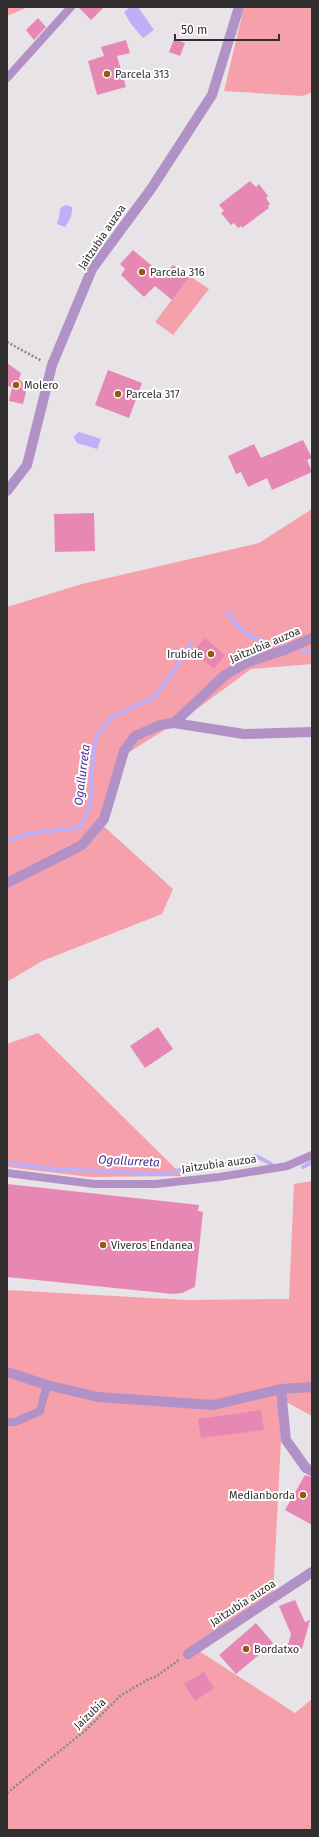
<svg xmlns="http://www.w3.org/2000/svg" width="319" height="1837" font-family="'Fira Sans',sans-serif">
  <style>
    .green { fill: #f5a0ab }
    .water { fill: #beaff7 }
    .lines { fill: none; stroke-linecap: round; stroke-linejoin: round }
    .stream { stroke: #beaff7; stroke-width: 4 }
    .building { fill: #e788b4 }
    .path { stroke: #8b878a; stroke-width: 2.5; stroke-dasharray: 2 2; stroke-linecap: butt }
    .lane { stroke: #b291c6; stroke-width: 8 }
    .street { stroke: #b291c6; stroke-width: 10 }
    .poi-dot { fill: #915b10; stroke: #fff; stroke-width: 1.5 }
    .labels { text-anchor: middle; dominant-baseline: central; stroke-width: 4; stroke-linejoin: round; paint-order: stroke }
    .poi-label { font-size: 11px; fill: #312f30; stroke: #fff; text-anchor: start }
    .street-label { font-size: 11px; fill: #312f30; stroke: #fff }
    .water-label { font-size: 12px; font-style: italic; fill: #502e93; stroke: #fff }
  </style>
  <rect width="100%" height="100%" fill="#e8e3e7"/>
  <g class="green">
    <path d="M7,7H28L7,16Z"/>
    <path d="M244,7H312V92L303,96L224,91Z"/>
    <path d="M190,276L209,289L173,335L155,322Z"/>
    <path d="M312,509V664L251,669L190,714L126,754L98,821L173,889L162,914L42,961L7,982V607L82,584L259,543Z"/>
    <path d="M38,1033L183,1176L90,1177L7,1167V1044Z"/>
    <path d="M312,1181V1416L283,1400L273,1597L193,1647L295,1713L312,1699V1830H7V1290L187,1300L289,1299L294,1184Z"/>
  </g>
  <g class="water">
    <path d="M130,7H138L154,30L143,38L131,24L124,12Z"/>
    <path d="M66,205L72,207C73,215 69,221 65,227L57,224L60,212V208Z"/>
    <path d="M79,432L101,439L97,449L77,443L74,438L75,435Z"/>
  </g>
  <g class="lines">
    <g class="stream">
      <path d="M226,614L231,615C238,635 265,644 284,645"/>
      <path d="M302,651H312"/>
      <path d="M7,841C16,838 25,834 34,833C51,830 66,831 81,826L90,807L93,753L97,736L112,717L153,698L168,680L191,644"/>
      <path d="M7,1163L55,1169L163,1174L189,1168H211L256,1156L271,1164"/>
      <path d="M303,1167L312,1162"/>
    </g>
  </g>
  <g class="building">
    <path d="M78,7H104L91,20Z"/>
    <path d="M38,18L46,27L34,40L26,30Z"/>
    <path d="M174,39L185,43L180,56L169,52Z"/>
    <path d="M126,40L130,53L117,56L126,87L97,95L88,61L104,56L101,47Z"/>
    <path d="M250,181L256,187L259,184L268,196L266,198L270,204L268,206L269,208L242,228L241,226L238,228L234,223L231,225L221,213L224,211L219,205Z"/>
    <path d="M133,250L163,275L173,265L190,276L172,300L155,286L144,297L121,275L125,269L120,264Z"/>
    <path d="M7,363L21,373L19,379L25,385L26,392L23,404L9,401L12,388L7,385Z"/>
    <path d="M108,370L142,383L129,418L95,405Z"/>
    <path d="M303,440L312,458L307,460L312,472L272,490L267,478L248,487L241,472L236,474L228,456L254,444L261,458Z"/>
    <path d="M94,513L95,551L55,552L54,514Z"/>
    <path d="M205,638L225,655L214,669L198,655L200,652L196,648Z"/>
    <path d="M158,1027L173,1049L145,1068L130,1046Z"/>
    <path d="M7,1184L199,1205L198,1211L203,1212L195,1287L182,1293L173,1294L7,1277Z"/>
    <path d="M261,1410L264,1430L201,1438L198,1419Z"/>
    <path d="M305,1475L312,1477V1525L285,1510Z"/>
    <path d="M295,1600L305,1622L310,1620L302,1649L288,1645L291,1634L279,1606Z"/>
    <path d="M256,1623L273,1643L236,1674L219,1655Z"/>
    <path d="M204,1672L214,1688L195,1701L184,1684Z"/>
  </g>
  <g class="lines">
    <g class="path">
      <path d="M7,342L42,361"/>
      <path d="M7,1793L86,1730L120,1696L147,1680L157,1676L180,1659"/>
    </g>
    <g class="lane">
      <path d="M7,78L71,7"/>
      <path d="M7,1173L94,1184H156L219,1177L287,1166L312,1155"/>
      <path d="M7,1422H15L40,1411L47,1385"/>
    </g>
    <g class="street">
      <path d="M7,491L27,465L52,365L92,269L151,189L212,95L239,7"/>
      <path d="M174,723L244,734L312,732"/>
      <path d="M7,883L82,845L104,819L124,751L135,736L160,725L174,723L225,675L248,662L285,650L312,638"/>
      <path d="M7,1372L47,1385L98,1397L213,1405L281,1389L312,1387"/>
      <path d="M281,1389L286,1440L306,1468L312,1471"/>
      <path d="M188,1654L312,1572"/>
    </g>
  </g>
  <g class="poi-dot">
    <circle cx="107" cy="74" r="4"/>
    <circle cx="142" cy="272" r="4"/>
    <circle cx="16" cy="385" r="4"/>
    <circle cx="118" cy="394" r="4"/>
    <circle cx="211" cy="654" r="4"/>
    <circle cx="103" cy="1245" r="4"/>
    <circle cx="303" cy="1495" r="4"/>
    <circle cx="246" cy="1649" r="4"/>
  </g>
  <g class="labels">
    <g class="poi-label">
      <text x="115" y="74">Parcela 313</text>
      <text x="150" y="272">Parcela 316</text>
      <text x="24" y="385">Molero</text>
      <text x="126" y="394">Parcela 317</text>
      <text x="203" y="654" text-anchor="end">Irubide</text>
      <text x="111" y="1245">Viveros Endanea</text>
      <text x="295" y="1495" text-anchor="end">Medianborda</text>
      <text x="254" y="1649">Bordatxo</text>
    </g>
    <g class="street-label">
      <text transform="translate(102 237) rotate(-56)">Jaitzubia auzoa</text>
      <text transform="translate(265 645) rotate(-23)">Jaitzubia auzoa</text>
      <text transform="translate(219 1164) rotate(-8)">Jaitzubia auzoa</text>
      <text transform="translate(243 1603) rotate(-33)">Jaitzubia auzoa</text>
      <text transform="translate(90 1714) rotate(-44)">Jaizubia</text>
    </g>
    <g class="water-label">
      <text transform="translate(82 775) rotate(-83)">Ogallurreta</text>
      <text transform="translate(129 1161) rotate(3)">Ogallurreta</text>
    </g>
  </g>
  <rect width="319" height="1837" fill="none" stroke="#312f30" stroke-width="16"/>
  <path d="M175 34v6h104v-6" fill="none" stroke="#312f30" stroke-width="2"/>
  <text x="181" y="34" font-size="12" fill="#312f30" stroke="#ffffff" stroke-width="3" paint-order="stroke">50 m</text>
</svg>
